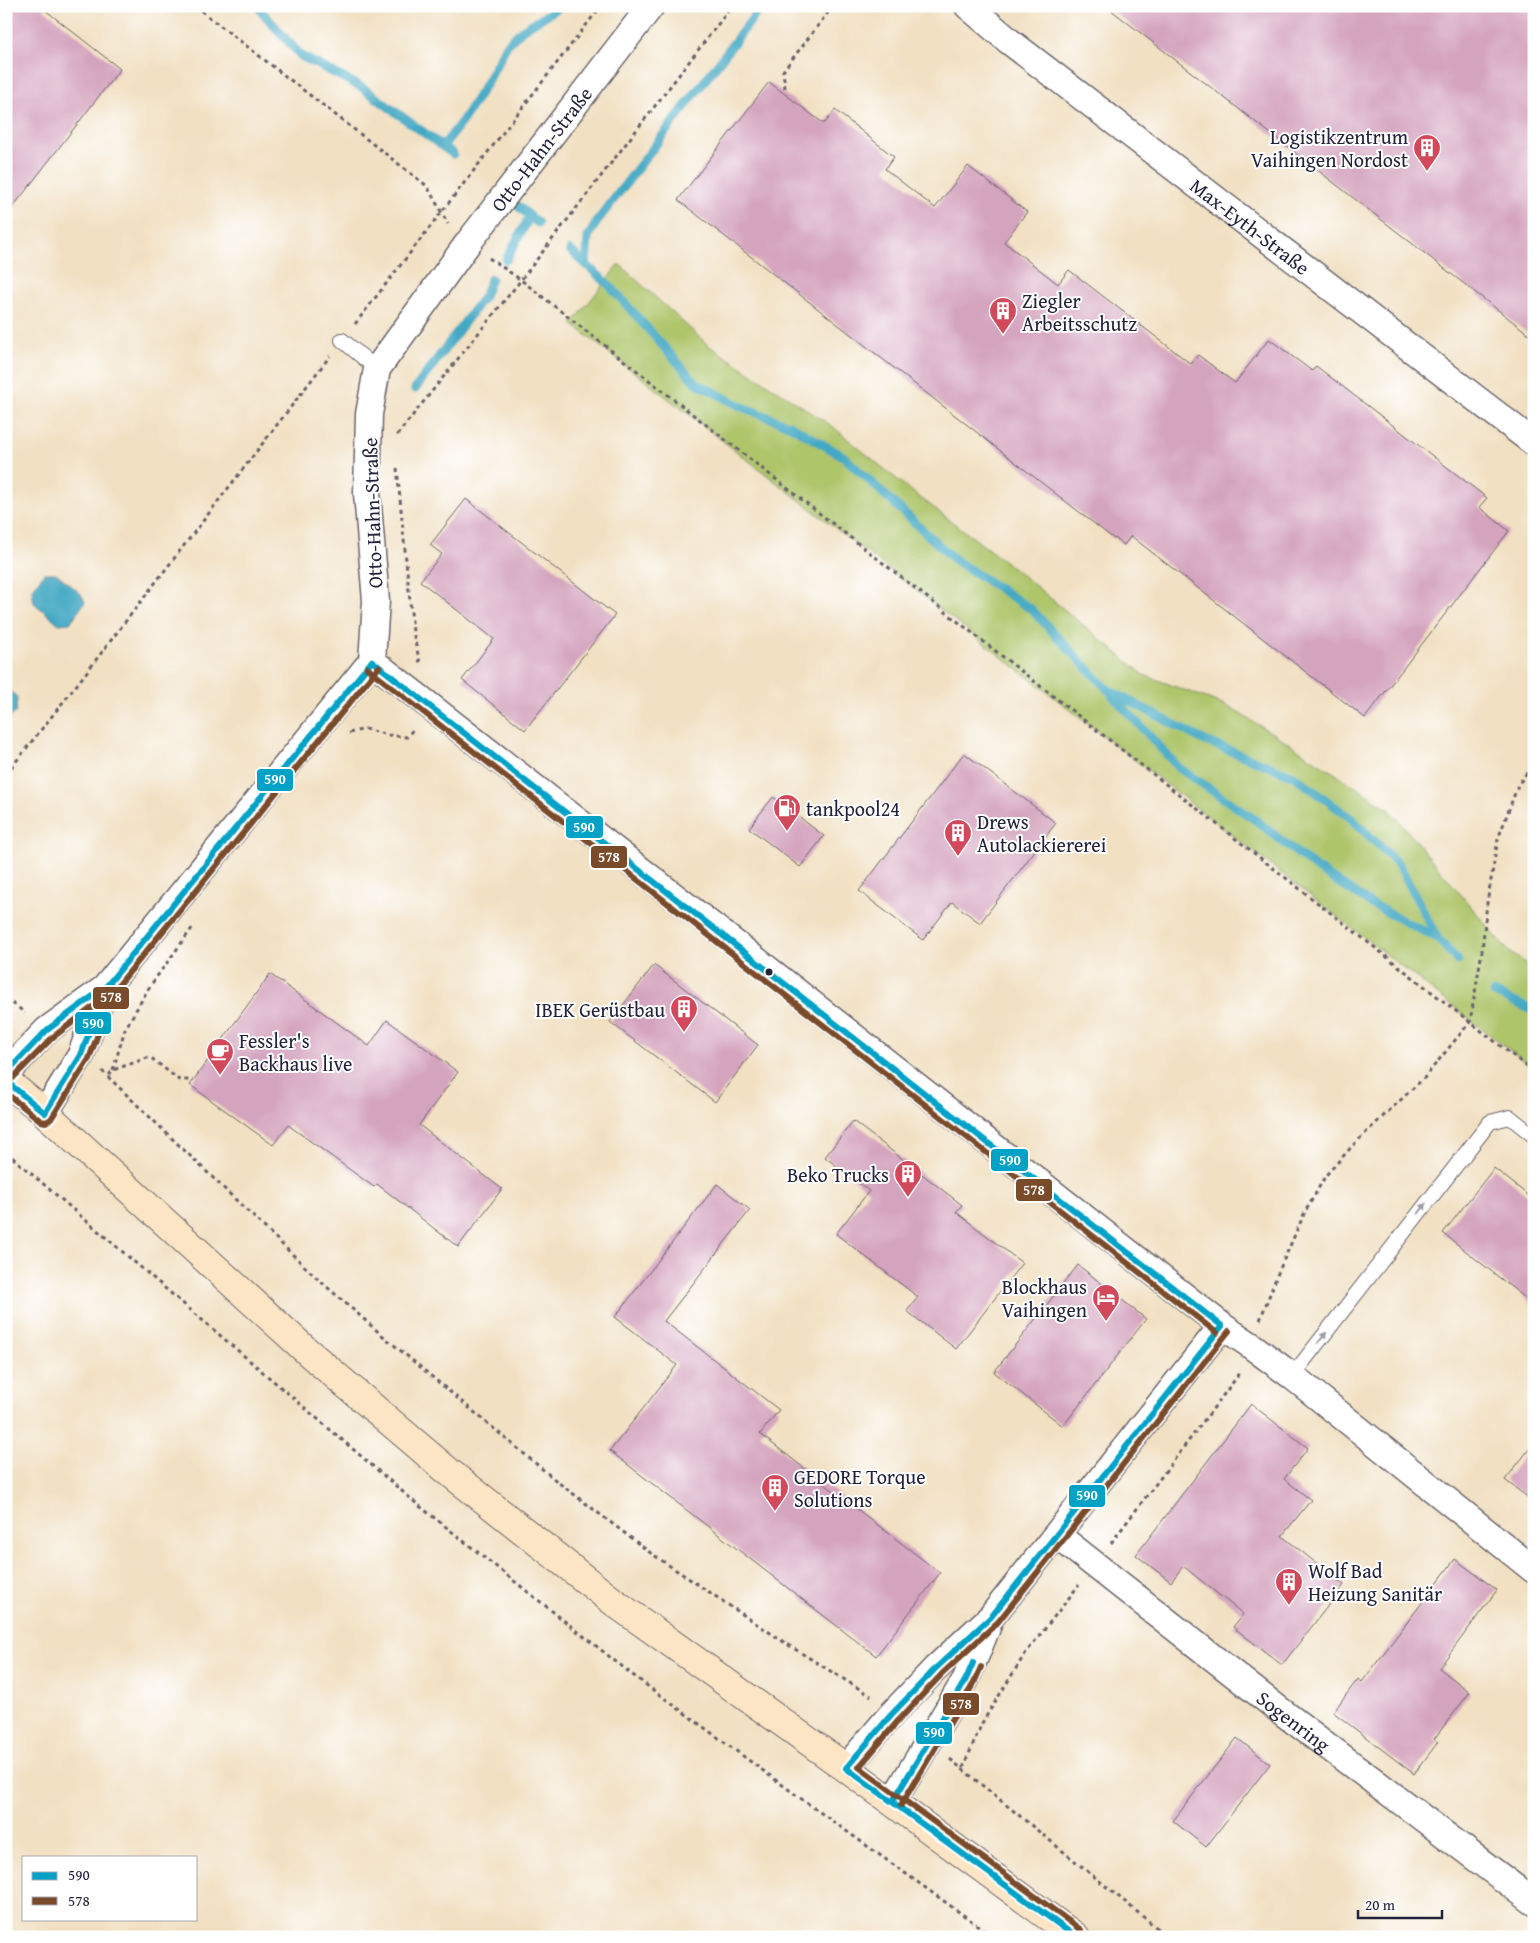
<svg xmlns="http://www.w3.org/2000/svg" width="1540" height="1943" font-family="'Gentium Book Plus',serif">
  <style>
    .green { fill: #aec56a; stroke: #687452 }
    .water { fill: #43a8c3; stroke: #32657f }
    .lines { fill: none; stroke-linecap: round; stroke-linejoin: round }
    .stream { stroke: #43a8c3; stroke-width: 9 }
    .building { fill: #d4a3be }
    .lane-casing { stroke: #6a646a; stroke-width: 16 }
    .street-casing { stroke: #6a646a; stroke-width: 29 }
    .secondary-casing { stroke: #6a646a; stroke-width: 30 }
    .path { stroke: #6a646a; stroke-width: 3; stroke-dasharray: 4 4; stroke-linecap: butt }
    .lane { stroke: #fff; stroke-width: 14 }
    .street { stroke: #fff; stroke-width: 26 }
    .secondary { stroke: #fce5c4; stroke-width: 28 }
    .bus-1-casing { stroke: #fff; stroke-width: 10 }
    .bus-2-casing { stroke: #fff; stroke-width: 10 }
    .bus-1 { stroke: #02a2c7; stroke-width: 6 }
    .bus-2 { stroke: #7a4b2a; stroke-width: 6 }
    .oneway { fill: #9c9ca7 }
    .bus-dot { fill: #22223b; stroke: #fff; stroke-width: 2 }
    .labels { text-anchor: middle; dominant-baseline: central; stroke-width: 4; stroke-linejoin: round; paint-order: stroke }
    .poi-label { font-size: 20px; fill: #22223b; stroke: #fff; text-anchor: start }
    .street-label { font-size: 20px; fill: #22223b; stroke: #fff }
    .line-badge { stroke: #fff; stroke-width: 2 }
    .badge-label { font-size: 14px; text-anchor: middle; font-weight: bold; fill: #fff }
  </style>
  <rect width="100%" height="100%" fill="#fff"/>
  <filter id="ink" filterUnits="userSpaceOnUse"><feTurbulence type="fractalNoise" baseFrequency=".02" numOctaves="2"/><feDisplacementMap in="SourceGraphic" scale="10" xChannelSelector="R" yChannelSelector="G"/><feConvolveMatrix kernelMatrix="1 2 1 2 8 2 1 2 1" color-interpolation-filters="sRGB"/></filter>
  <filter id="wash" filterUnits="userSpaceOnUse"><feTurbulence type="fractalNoise" baseFrequency=".0096" numOctaves="4" result="noise"/><feDisplacementMap in="SourceGraphic" scale="20" xChannelSelector="R" yChannelSelector="G"/><feGaussianBlur stdDeviation="1.12" result="paint"/><feColorMatrix in="noise" values="0 0 0 0 0 0 0 0 0 0 0 0 0 0 0 0 0 1.4 0 .05"/><feComposite in="paint" operator="in"/></filter>
  <g filter="url(#wash)">
    <rect width="100%" height="100%" fill="#f1e0c2"/>
    <path class="green" d="M619,264L708,345L832,426L910,490L1016,570L1144,675L1225,705L1284,740L1389,809L1510,953L1534,968V1069L572,324Z"/>
    <g class="water">
      <path d="M44,573H56L81,594L85,602L70,623L59,624L34,603L32,590Z"/>
      <path d="M6,688L17,697L16,712L6,722Z"/>
    </g>
    <g class="lines">
      <g class="stream">
        <path d="M257,6L301,56L363,88L453,154"/>
        <path d="M443,146L463,120L485,85L507,45L522,30L561,6"/>
        <path d="M518,206L538,223"/>
        <path d="M570,250L608,284L695,382L740,406L791,426L843,456L955,560L1031,609L1107,689L1203,740L1294,776L1352,819L1399,865L1438,939L1458,961"/>
        <path d="M506,260L530,216"/>
        <path d="M586,264L588,237L598,220L762,6"/>
        <path d="M415,389L484,296L491,279"/>
        <path d="M1112,695L1179,768L1254,819L1316,868L1371,904L1437,938"/>
        <path d="M1494,993L1534,1011"/>
      </g>
    </g>
    <g id="blocks">
      <g class="building">
        <path d="M6,6H40L120,69L6,216Z"/>
        <path d="M1106,6H1534V338Z"/>
        <path d="M769,82L823,123H825L835,110L894,157L885,169L935,208L968,166L1027,212L1004,242L1058,284L1069,270L1191,364L1198,355L1235,383L1269,339L1312,371L1316,366L1487,498L1479,507L1509,531L1365,718L1131,536L1124,545L1115,538L1114,539L678,200Z"/>
        <path d="M466,499L615,615L525,730L462,680L494,639L420,581L442,554L430,545Z"/>
        <path d="M964,753L1056,823L980,923L952,902L923,940L859,891Z"/>
        <path d="M773,797L824,836L800,867L749,828Z"/>
        <path d="M654,965L758,1045L715,1102L610,1022Z"/>
        <path d="M270,974L369,1046L387,1020L458,1072L419,1125L502,1189L458,1247L377,1184L374,1187L288,1125L273,1145L190,1085Z"/>
        <path d="M853,1121L962,1205L956,1212L1022,1263L956,1349L907,1311L918,1297L836,1234L869,1191L825,1157Z"/>
        <path d="M1494,1168L1534,1200V1305L1443,1233Z"/>
        <path d="M717,1184L750,1210L664,1321L779,1410L760,1434L940,1573L876,1656L610,1451L677,1365L615,1317Z"/>
        <path d="M1078,1265L1146,1319L1063,1426L994,1372Z"/>
        <path d="M1251,1404L1308,1448L1284,1479L1311,1500L1282,1536L1344,1585L1282,1665L1233,1627L1243,1614L1183,1566L1171,1582L1136,1555Z"/>
        <path d="M1534,1443V1502L1505,1480Z"/>
        <path d="M1455,1559L1497,1590L1439,1668L1470,1692L1434,1739L1438,1742L1414,1774L1333,1712L1358,1679L1362,1682Z"/>
        <path d="M1237,1738L1270,1764L1206,1847L1173,1821Z"/>
      </g>
    </g>
  </g>
  <g filter="url(#ink)">
    <use href="#blocks" fill-opacity="0" stroke="#6a646a" stroke-width="1"/>
    <g class="lines">
      <defs>
        <g id="lane">
          <path d="M342,340L377,369"/>
          <path d="M1292,1376L1490,1122L1510,1117L1534,1136"/>
        </g>
        <g id="street">
          <path id="s1" d="M968,6L1009,41L1534,443"/>
          <path d="M372,661L770,971L1222,1326L1249,1344L1292,1376L1534,1570"/>
          <path id="s2" d="M6,1073L47,1030L105,988L372,661L376,601L367,493L369,414L377,369L468,243L651,6"/>
          <path d="M45,1113L81,1055L105,988"/>
          <path id="s3" d="M1057,1535L1277,1708L1534,1902"/>
          <path d="M846,1768L891,1715L936,1668L991,1617L1222,1326"/>
          <path d="M893,1801L966,1679L988,1625"/>
        </g>
        <path id="secondary" d="M6,1081L45,1113L309,1353L449,1472L615,1603L846,1768L1076,1937"/>
      </defs>
      <use href="#lane" class="lane-casing"/>
      <use href="#street" class="street-casing"/>
      <use href="#secondary" class="secondary-casing"/>
      <g class="path">
        <path d="M195,6L427,186L448,224"/>
        <path d="M881,6L887,10"/>
        <path d="M785,88L783,71L833,6"/>
        <path d="M489,258L521,280L1534,1072"/>
        <path d="M355,324L601,6"/>
        <path d="M397,435L521,280L732,6"/>
        <path d="M397,468L413,632L420,663"/>
        <path d="M349,733L365,729L388,735L407,737L414,728"/>
        <path d="M6,774L75,687L330,356"/>
        <path d="M6,998L25,1013"/>
        <path d="M113,1070L125,1029L150,986L193,927"/>
        <path d="M102,1071L319,1280L382,1335L559,1483L652,1554L793,1648L871,1696"/>
        <path d="M109,1075L113,1070L150,1057L179,1080H193"/>
        <path d="M6,1152L417,1504L634,1676L803,1800L994,1937"/>
        <path d="M1260,1320L1278,1273L1305,1212L1326,1175L1357,1141L1425,1077L1470,1022L1482,951L1487,903L1498,839L1518,785L1534,763"/>
        <path d="M1111,1543L1237,1377L1239,1371"/>
        <path d="M950,1759L1168,1937"/>
        <path d="M963,1768L982,1723L1025,1654L1079,1585"/>
      </g>
      <use href="#lane" class="lane"/>
      <use href="#street" class="street"/>
      <use href="#secondary" class="secondary"/>
      <defs>
        <g id="bus-1">
          <path d="M372,661L1222,1326"/>
          <path d="M6,1073L47,1030L108,985"/>
          <path d="M6,1081L45,1113L81,1055L105,988L372,661"/>
          <path d="M893,1801L966,1679L973,1663"/>
          <path d="M1076,1937L846,1768L891,1715L936,1668L991,1617L1222,1326"/>
        </g>
        <g id="bus-2">
          <path d="M367,668L1217,1333"/>
          <path d="M12,1079L53,1037L113,992"/>
          <path d="M6,1093L41,1121L46,1122L51,1119L89,1059L113,992L379,667"/>
          <path d="M901,1805L974,1683L981,1667"/>
          <path d="M1081,1930L859,1767L898,1721L942,1674L998,1622L1229,1331"/>
        </g>
      </defs>
      <use href="#bus-1" class="bus-1-casing"/>
      <use href="#bus-2" class="bus-2-casing"/>
      <use href="#bus-1" class="bus-1"/>
      <use href="#bus-2" class="bus-2"/>
    </g>
    <defs><path id="oneway-solid" d="M-6-.8H1V-3.2L6.5 0L1 3.2V.8H-6Z" transform="scale(1.25)"/></defs>
    <g class="oneway">
      <use href="#oneway-solid" transform="translate(1422 1209) rotate(-52)"/>
      <use href="#oneway-solid" transform="translate(1322 1338) rotate(-52)"/>
    </g>
  </g>
  <defs>
    <symbol id="building-pin" viewBox="-11 -11 22 30"><path d="M0 17L-7.5 6A9.5 9.5 0 1 1 7.5 6Z" fill="#d1495b" stroke="#fff"/><path d="M-4-6H4V6H1V3H-1V6H-4ZM-2.5-4.3h1.7v1.8h-1.7ZM.8-4.3h1.7v1.8H.8ZM-2.5-1h1.7V.8h-1.7ZM.8-1h1.7V.8H.8Z" fill="#fff"/></symbol>
    <symbol id="fuel-pin" viewBox="-11 -11 22 30"><path d="M0 17L-7.5 6A9.5 9.5 0 1 1 7.5 6Z" fill="#d1495b" stroke="#fff"/><path d="M-5.5-6h7V0h2V4h1.3V-2.5L3-4.5l.8-.8L6-3V5H2.5V1h-1V6h-7ZM-4.2-4.7v3.2H.2V-4.7Z" fill="#fff"/></symbol>
    <symbol id="cafe-pin" viewBox="-11 -11 22 30"><path d="M0 17L-7.5 6A9.5 9.5 0 1 1 7.5 6Z" fill="#d1495b" stroke="#fff"/><path d="M-5.5-4.5H6V0H3Q3 3.5 0 3.5H-2.5Q-5.5 3.5-5.5 0ZM3-3.2v2h1.7v-2ZM-6 4.5H4V6H-6Z" fill="#fff"/></symbol>
    <symbol id="hotel-pin" viewBox="-11 -11 22 30"><path d="M0 17L-7.5 6A9.5 9.5 0 1 1 7.5 6Z" fill="#d1495b" stroke="#fff"/><path d="M-6-4.5h1.5V1H6V5H4.5V3h-9V5H-6ZM-4 0a1.8 1.8 0 1 1 3.6 0ZM.5 0V-2.5h3Q6-2.5 6 0Z" fill="#fff"/></symbol>
  </defs>
  <g fill-rule="evenodd">
    <use href="#building-pin" x="1411" y="132" width="32" height="43"/>
    <use href="#building-pin" x="987" y="295" width="32" height="43"/>
    <use href="#fuel-pin" x="771" y="792" width="32" height="43"/>
    <use href="#building-pin" x="942" y="817" width="32" height="43"/>
    <use href="#building-pin" x="668" y="993" width="32" height="43"/>
    <use href="#cafe-pin" x="204" y="1036" width="32" height="43"/>
    <use href="#building-pin" x="892" y="1158" width="32" height="43"/>
    <use href="#hotel-pin" x="1090" y="1282" width="32" height="43"/>
    <use href="#building-pin" x="759" y="1472" width="32" height="43"/>
    <use href="#building-pin" x="1273" y="1566" width="32" height="43"/>
  </g>
  <circle class="bus-dot" cx="769" cy="972" r="4.5"/>
  <g class="labels">
    <g class="poi-label">
      <text x="1408" y="136" text-anchor="end">Logistikzentrum<tspan x="1408" dy="23">Vaihingen Nordost</tspan></text>
      <text x="1022" y="300">Ziegler<tspan x="1022" dy="23">Arbeitsschutz</tspan></text>
      <text x="806" y="808">tankpool24</text>
      <text x="977" y="821">Drews<tspan x="977" dy="23">Autolackiererei</tspan></text>
      <text x="665" y="1009" text-anchor="end">IBEK Gerüstbau</text>
      <text x="239" y="1040">Fessler's<tspan x="239" dy="23">Backhaus live</tspan></text>
      <text x="889" y="1174" text-anchor="end">Beko Trucks</text>
      <text x="1087" y="1286" text-anchor="end">Blockhaus<tspan x="1087" dy="23">Vaihingen</tspan></text>
      <text x="794" y="1476">GEDORE Torque<tspan x="794" dy="23">Solutions</tspan></text>
      <text x="1308" y="1570">Wolf Bad<tspan x="1308" dy="23">Heizung Sanitär</tspan></text>
    </g>
    <g class="street-label">
      <text stroke="none"><textPath href="#s2" startOffset="1121">Otto-Hahn-Straße</textPath></text>
      <text stroke="none"><textPath href="#s1" startOffset="358">Max-Eyth-Straße</textPath></text>
      <text transform="translate(372 513) rotate(-92)">Otto-Hahn-Straße</text>
      <text stroke="none"><textPath href="#s3" startOffset="301">Sogenring</textPath></text>
    </g>
  </g>
  <g class="line-badge">
    <rect x="256" y="768" width="38" height="24" rx="5" fill="#02a2c7"/>
    <rect x="565" y="815" width="39" height="24" rx="5" fill="#02a2c7"/>
    <rect x="590" y="845" width="38" height="24" rx="5" fill="#7a4b2a"/>
    <rect x="92" y="986" width="38" height="24" rx="5" fill="#7a4b2a"/>
    <rect x="74" y="1011" width="38" height="24" rx="5" fill="#02a2c7"/>
    <rect x="990" y="1148" width="39" height="24" rx="5" fill="#02a2c7"/>
    <rect x="1015" y="1178" width="38" height="24" rx="5" fill="#7a4b2a"/>
    <rect x="1068" y="1484" width="38" height="24" rx="5" fill="#02a2c7"/>
    <rect x="942" y="1692" width="38" height="24" rx="5" fill="#7a4b2a"/>
    <rect x="915" y="1721" width="38" height="24" rx="5" fill="#02a2c7"/>
  </g>
  <g class="badge-label">
    <text x="275" y="784">590</text>
    <text x="584" y="832">590</text>
    <text x="609" y="862">578</text>
    <text x="111" y="1002">578</text>
    <text x="93" y="1028">590</text>
    <text x="1010" y="1165">590</text>
    <text x="1034" y="1195">578</text>
    <text x="1087" y="1500">590</text>
    <text x="961" y="1709">578</text>
    <text x="934" y="1737">590</text>
  </g>
  <rect width="1540" height="1943" fill="none" stroke="#fff" stroke-width="25"/>
  <rect x="22" y="1856" width="175" height="65" fill="#ffffff" stroke="#a7a7b1"/>
  <rect x="32" y="1872" width="25" height="8" fill="#02a2c7" stroke="#a7a7b1"/>
  <text x="68" y="1880" font-size="15" fill="#22223b">590</text>
  <rect x="32" y="1897" width="25" height="8" fill="#7a4b2a" stroke="#a7a7b1"/>
  <text x="68" y="1906" font-size="15" fill="#22223b">578</text>
  <path d="M1358 1910v8h84v-8" fill="none" stroke="#22223b" stroke-width="2.5"/>
  <text x="1365" y="1910" font-size="15" fill="#22223b" stroke="#ffffff" stroke-width="4" paint-order="stroke">20 m</text>
</svg>
